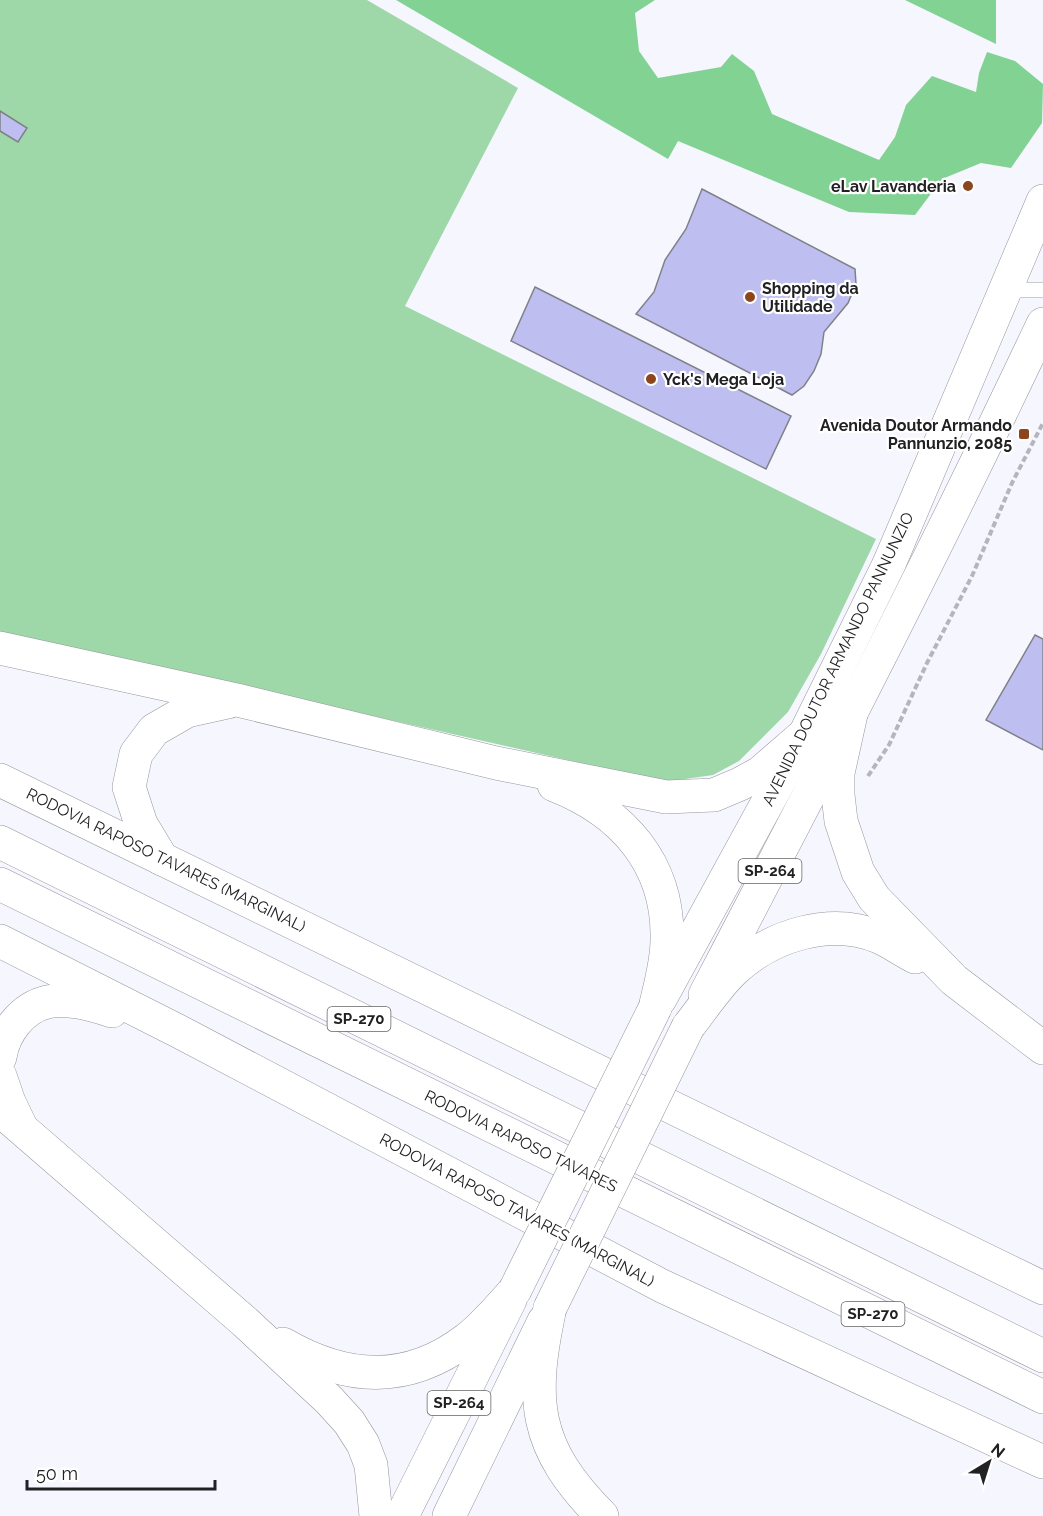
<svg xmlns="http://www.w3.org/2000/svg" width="1043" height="1516" font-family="Raleway,sans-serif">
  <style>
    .green { fill: #9ed8a9 }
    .forest { fill: #82d293 }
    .building { fill: #bfbef1; stroke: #808188; stroke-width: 1.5 }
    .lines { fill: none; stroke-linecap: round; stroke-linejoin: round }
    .service-casing { stroke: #95969d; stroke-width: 16 }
    .primary-casing { stroke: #95969d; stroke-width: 34 }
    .trunk-casing { stroke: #95969d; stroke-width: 34 }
    .motorway-casing { stroke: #95969d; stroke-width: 34 }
    .path { stroke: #b5b5bd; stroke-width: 4; stroke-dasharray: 6 3; stroke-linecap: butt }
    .service { stroke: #fff; stroke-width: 15 }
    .primary { stroke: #fff; stroke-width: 33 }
    .trunk { stroke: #fff; stroke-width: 33 }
    .motorway { stroke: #fff; stroke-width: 33 }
    .primary-bridge-casing { stroke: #95969d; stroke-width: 34; stroke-linecap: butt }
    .primary-bridge { stroke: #fff; stroke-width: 33 }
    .poi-dot { fill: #8c461e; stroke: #fff; stroke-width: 2 }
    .labels { text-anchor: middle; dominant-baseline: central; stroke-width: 4.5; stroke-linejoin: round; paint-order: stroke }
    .shield { fill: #fff; stroke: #646466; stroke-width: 1.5 }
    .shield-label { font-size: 15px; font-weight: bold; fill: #212124 }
    .poi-label { font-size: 16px; font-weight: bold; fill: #212124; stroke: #fff; text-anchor: end }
    .street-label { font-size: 16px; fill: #212124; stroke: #fff }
  </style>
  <rect width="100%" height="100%" fill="#f6f6ff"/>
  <path class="green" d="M0,0H367L518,88L405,306L876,539L821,654L788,712L739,761L713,775L665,782L0,632Z"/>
  <g class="forest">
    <path d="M396,0H655L635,13L639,51L658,78L721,67L732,54L754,71L772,114L879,160L895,137L906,105L932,76L976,92L979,73L987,52L1015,61L1043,84L1042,123L1011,168L981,163L942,179L915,215L849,212L678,141L668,159Z"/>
    <path d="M905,0H996V44Z"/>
  </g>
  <g class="building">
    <path d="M0,111L27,128L18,142L0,131Z"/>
    <path d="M702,189L855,269L856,284L848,303L824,332L821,354L814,371L804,386L792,395L636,314L654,292L665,260L686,229Z"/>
    <path d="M535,287L791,416L766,469L511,341Z"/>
    <path d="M1035,635L1043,639V750L986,720Z"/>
  </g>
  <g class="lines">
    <defs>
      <path id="service" d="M1005,290H1043"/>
      <g id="primary">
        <path d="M705,995C821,773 936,551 1043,324"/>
        <path d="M660,999L805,734L889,564L1043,201"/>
        <path d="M402,1516L510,1300"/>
        <path d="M449,1516L544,1321"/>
      </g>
      <g id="trunk">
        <path d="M0,648L237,700L496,763L666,797L714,795L740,784L760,773L805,734"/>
        <path d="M851,714L838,773V795L841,821L858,872L874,898L954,980L1043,1048"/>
        <path d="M0,780L1043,1288"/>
        <path d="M554,785C623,812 669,864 667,940C667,963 660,986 655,1008"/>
        <path d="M162,859L141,824L129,787L136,754L154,730L187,711L228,702"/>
        <path d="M0,941L180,1032L662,1286L1043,1462"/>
        <path d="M688,1027C703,1008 717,986 734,970C772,935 830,917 879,937C891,942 903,951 915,957"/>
        <path d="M0,1057C4,1032 22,1008 47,1002C67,997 93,1005 112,1011"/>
        <path d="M0,1076L9,1102L21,1127"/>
        <path d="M0,1110L245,1322L329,1400L349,1422L363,1444L371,1465L376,1516"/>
        <path d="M550,1308C530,1400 533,1447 602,1516"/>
        <path d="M283,1344C345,1380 407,1385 467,1339C485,1325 500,1307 515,1290"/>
      </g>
      <g id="motorway">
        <path d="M0,842L1043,1356"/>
        <path d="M0,884L1043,1397"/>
      </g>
    </defs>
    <use href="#service" class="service-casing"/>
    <use href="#primary" class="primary-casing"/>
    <use href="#trunk" class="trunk-casing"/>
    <use href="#motorway" class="motorway-casing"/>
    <path class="path" d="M868,776L889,745L927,663L972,576L1012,483L1043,423"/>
    <use href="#service" class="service"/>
    <use href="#primary" class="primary"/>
    <use href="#trunk" class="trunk"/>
    <use href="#motorway" class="motorway"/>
    <defs>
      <g id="primary-bridge">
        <path d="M515,1290L655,1008"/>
        <path d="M550,1308L688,1027"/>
      </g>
    </defs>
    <use href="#primary-bridge" class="primary-bridge-casing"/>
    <use href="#primary-bridge" class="primary-bridge"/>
  </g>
  <g class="poi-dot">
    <circle cx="968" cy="186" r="6"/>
    <circle cx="750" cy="297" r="6"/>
    <circle cx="651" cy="379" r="6"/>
    <rect x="1018" y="428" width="12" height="12" rx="3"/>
  </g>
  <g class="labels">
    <g class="shield">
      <rect x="738.5" y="859" width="63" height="24" rx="4.5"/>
      <rect x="327.5" y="1007" width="63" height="24" rx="4.5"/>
      <rect x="841.5" y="1302" width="63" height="24" rx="4.5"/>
      <rect x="427.5" y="1391" width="63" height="24" rx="4.5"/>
    </g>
    <g class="shield-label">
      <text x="770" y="871">SP-264</text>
      <text x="359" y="1019">SP-270</text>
      <text x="873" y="1314">SP-270</text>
      <text x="459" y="1403">SP-264</text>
    </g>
    <g class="poi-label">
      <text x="956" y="186">eLav Lavanderia</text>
      <text x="762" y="288" text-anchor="start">Shopping da<tspan x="762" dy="18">Utilidade</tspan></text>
      <text x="663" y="379" text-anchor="start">Yck's Mega Loja</text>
      <text x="1012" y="425">Avenida Doutor Armando<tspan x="1012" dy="18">Pannunzio, 2085</tspan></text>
    </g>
    <g class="street-label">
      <text transform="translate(838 659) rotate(-64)">AVENIDA DOUTOR ARMANDO PANNUNZIO</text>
      <text transform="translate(166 860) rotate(26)">RODOVIA RAPOSO TAVARES (MARGINAL)</text>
      <text transform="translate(521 1141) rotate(26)">RODOVIA RAPOSO TAVARES</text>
      <text transform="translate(517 1210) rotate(28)">RODOVIA RAPOSO TAVARES (MARGINAL)</text>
    </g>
  </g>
  <g transform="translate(989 1462) rotate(38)" stroke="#ffffff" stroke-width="4.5" paint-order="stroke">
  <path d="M0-4.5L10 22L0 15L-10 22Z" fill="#212124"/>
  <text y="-9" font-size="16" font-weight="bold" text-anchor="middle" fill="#212124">N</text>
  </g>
  <path d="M27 1480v9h188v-9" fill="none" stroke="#212124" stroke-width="3"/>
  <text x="36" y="1480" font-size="18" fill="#212124" stroke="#ffffff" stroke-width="4.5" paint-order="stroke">50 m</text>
</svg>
